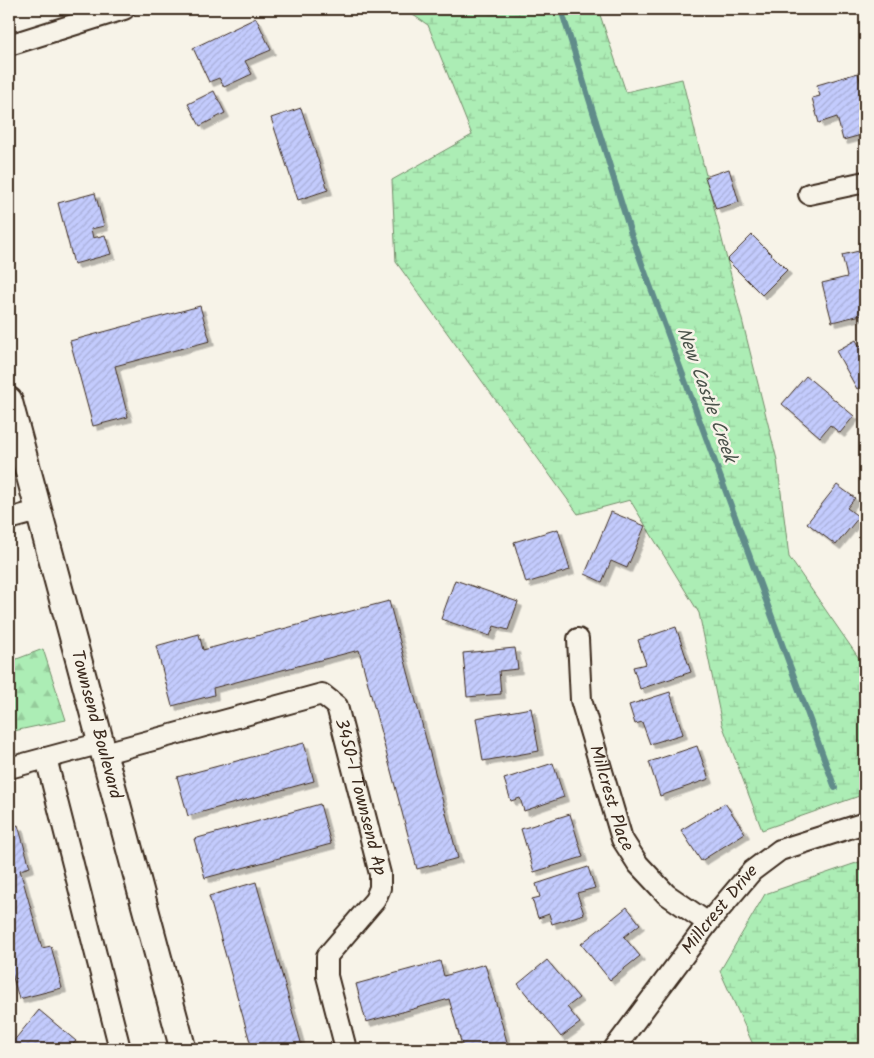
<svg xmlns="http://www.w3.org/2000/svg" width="874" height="1058" font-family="Kalam,sans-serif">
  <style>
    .forest { fill: url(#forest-firs); stroke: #748c6a }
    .wetland { fill: url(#wetland-marsh); stroke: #748c6a }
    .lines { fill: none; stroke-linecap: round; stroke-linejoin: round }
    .stream { stroke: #618c8a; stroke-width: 6 }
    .building { fill: url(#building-hatch); stroke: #3b2a1e; filter: url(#shadow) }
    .minor-casing { stroke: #3b2a1e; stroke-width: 24 }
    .tertiary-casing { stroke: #3b2a1e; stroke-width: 29 }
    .minor { stroke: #f7f3e8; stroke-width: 20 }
    .tertiary { stroke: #f7f3e8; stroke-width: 25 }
    .labels { text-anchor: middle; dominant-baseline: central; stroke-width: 5; stroke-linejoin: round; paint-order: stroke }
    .street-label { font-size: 18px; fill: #3b2a1e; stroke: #f7f3e8 }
    .water-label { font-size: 19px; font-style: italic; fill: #4b534b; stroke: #f7f3e8 }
  </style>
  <defs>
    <pattern id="forest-firs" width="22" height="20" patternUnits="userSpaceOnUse" patternTransform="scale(1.25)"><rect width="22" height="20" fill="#acedb5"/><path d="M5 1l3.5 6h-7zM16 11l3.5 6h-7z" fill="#95cb9b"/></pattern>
    <pattern id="wetland-marsh" width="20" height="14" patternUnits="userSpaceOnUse" patternTransform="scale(1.25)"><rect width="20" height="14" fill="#acedb5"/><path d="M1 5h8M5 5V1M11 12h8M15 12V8" fill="none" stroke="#95cb9b"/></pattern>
    <pattern id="building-hatch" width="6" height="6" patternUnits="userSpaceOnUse" patternTransform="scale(1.25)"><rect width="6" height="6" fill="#c3cbfd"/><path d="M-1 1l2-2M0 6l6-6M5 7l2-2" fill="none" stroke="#a8aed8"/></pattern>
    <filter id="shadow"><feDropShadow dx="4.5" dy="4.5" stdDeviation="0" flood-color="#0004"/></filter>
  </defs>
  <rect width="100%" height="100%" fill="#f7f3e8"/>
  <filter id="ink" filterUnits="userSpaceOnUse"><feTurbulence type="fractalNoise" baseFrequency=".02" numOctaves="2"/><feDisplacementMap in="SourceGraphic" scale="10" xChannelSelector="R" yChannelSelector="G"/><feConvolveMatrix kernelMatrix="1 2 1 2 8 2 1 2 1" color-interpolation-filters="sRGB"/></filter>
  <g filter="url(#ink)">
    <path class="forest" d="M43,649L66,720L9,732V662Z"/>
    <g class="wetland">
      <path d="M404,9H598L626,92L682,79L777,460L789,557L865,667V794L762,830L722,724L699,613L630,500L578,514L396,262L392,180L472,135L428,25Z"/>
      <path d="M865,860V1049H755L720,971L765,894Z"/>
    </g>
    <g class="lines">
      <path class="stream" d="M561,9L631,234L835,788"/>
    </g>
    <g class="building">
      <path d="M256,18L271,50L245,61L252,74L224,87L219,78L209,82L193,48Z"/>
      <path d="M858,73L865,99V134L843,140L837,117L819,123L812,98L820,96L817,85Z"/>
      <path d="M214,91L225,113L200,126L188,104Z"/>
      <path d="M301,108L328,190L298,200L271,118Z"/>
      <path d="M729,169L739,202L716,209L705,177Z"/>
      <path d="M95,193L104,226L91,229L93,238L105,235L111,254L74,264L58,203Z"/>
      <path d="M752,235L787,270L762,295L727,260Z"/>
      <path d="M863,250L865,259V314L832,322L822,283L847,277L842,255Z"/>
      <path d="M200,306L210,341L115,366L128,417L93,426L70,341Z"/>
      <path d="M856,340L860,347L865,344V384L857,389L836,351Z"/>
      <path d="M806,376L854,416L840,433L830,425L820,437L782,404Z"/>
      <path d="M837,485L855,498L847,508L859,517L836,545L807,523Z"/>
      <path d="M611,512L645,526L627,568L611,561L602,582L585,574Z"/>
      <path d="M558,529L570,570L526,583L514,542Z"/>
      <path d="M455,580L518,602L508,630L494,626L490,636L441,619Z"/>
      <path d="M389,601L458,858L417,869L359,650L213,688L214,695L172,706L156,646L199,634L203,650Z"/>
      <path d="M676,627L691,672L640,689L633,667L646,664L638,640Z"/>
      <path d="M515,648L518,669L499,671L501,694L467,697L463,653Z"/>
      <path d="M670,692L683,734L650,744L642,722L635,724L629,705Z"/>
      <path d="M531,708L539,751L483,761L476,718Z"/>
      <path d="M304,743L314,781L188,816L177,777Z"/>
      <path d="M697,746L709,779L660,796L649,762Z"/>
      <path d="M553,763L564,797L524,811L520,798L511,801L504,779Z"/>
      <path d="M725,803L745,833L701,861L681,830Z"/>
      <path d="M320,804L331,844L205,878L194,839Z"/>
      <path d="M570,814L583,857L534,872L521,829Z"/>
      <path d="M18,825L30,867L20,870L42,948L51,946L62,988L19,999L9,963V828Z"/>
      <path d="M588,867L595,888L577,893L584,914L552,924L549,914L538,918L532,899L540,897L536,884Z"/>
      <path d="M256,882L302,1046L291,1049H252L209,896Z"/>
      <path d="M627,907L640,924L624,937L640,956L610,980L581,944Z"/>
      <path d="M547,960L579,998L567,1007L580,1023L561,1037L518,984Z"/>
      <path d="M440,961L444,976L485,964L509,1049H463L449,999L366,1022L356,984Z"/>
      <path d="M39,1010L76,1041L68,1049H20L12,1043Z"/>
    </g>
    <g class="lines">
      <defs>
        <g id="minor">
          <path d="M9,45L124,9"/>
          <path d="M809,194L865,182"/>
          <path d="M9,519L38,511"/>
          <path id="s1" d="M578,639L581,700L622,839L638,864L666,894L708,923"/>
          <path d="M102,743L46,758L120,1049"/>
          <path id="s2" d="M105,753L322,694L337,706L380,874V888L375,900L327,956V976L346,1049"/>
          <path d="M9,768L46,758"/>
          <path id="s3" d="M614,1049L708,923L752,871L780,850L865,823"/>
        </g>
        <g id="tertiary">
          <path id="s4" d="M9,400L183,1049"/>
        </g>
      </defs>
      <use href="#minor" class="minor-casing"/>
      <use href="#tertiary" class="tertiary-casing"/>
      <use href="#minor" class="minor"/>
      <use href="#tertiary" class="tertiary"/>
    </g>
  </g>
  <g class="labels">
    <g class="street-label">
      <text stroke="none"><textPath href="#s4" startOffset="336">Townsend Boulevard</textPath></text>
      <text stroke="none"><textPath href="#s2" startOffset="338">3450-1 Townsend Ap</textPath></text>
      <text stroke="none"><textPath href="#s1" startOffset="164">Millcrest Place</textPath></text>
      <text stroke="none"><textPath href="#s3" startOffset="175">Millcrest Drive</textPath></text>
    </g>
    <g class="water-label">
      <text transform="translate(706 395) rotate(70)">New Castle Creek</text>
    </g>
  </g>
  <rect width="874" height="1058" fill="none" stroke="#f7f3e8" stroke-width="30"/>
  <rect x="15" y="15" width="844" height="1028" fill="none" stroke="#3b2a1e" stroke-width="2" filter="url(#ink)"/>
</svg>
